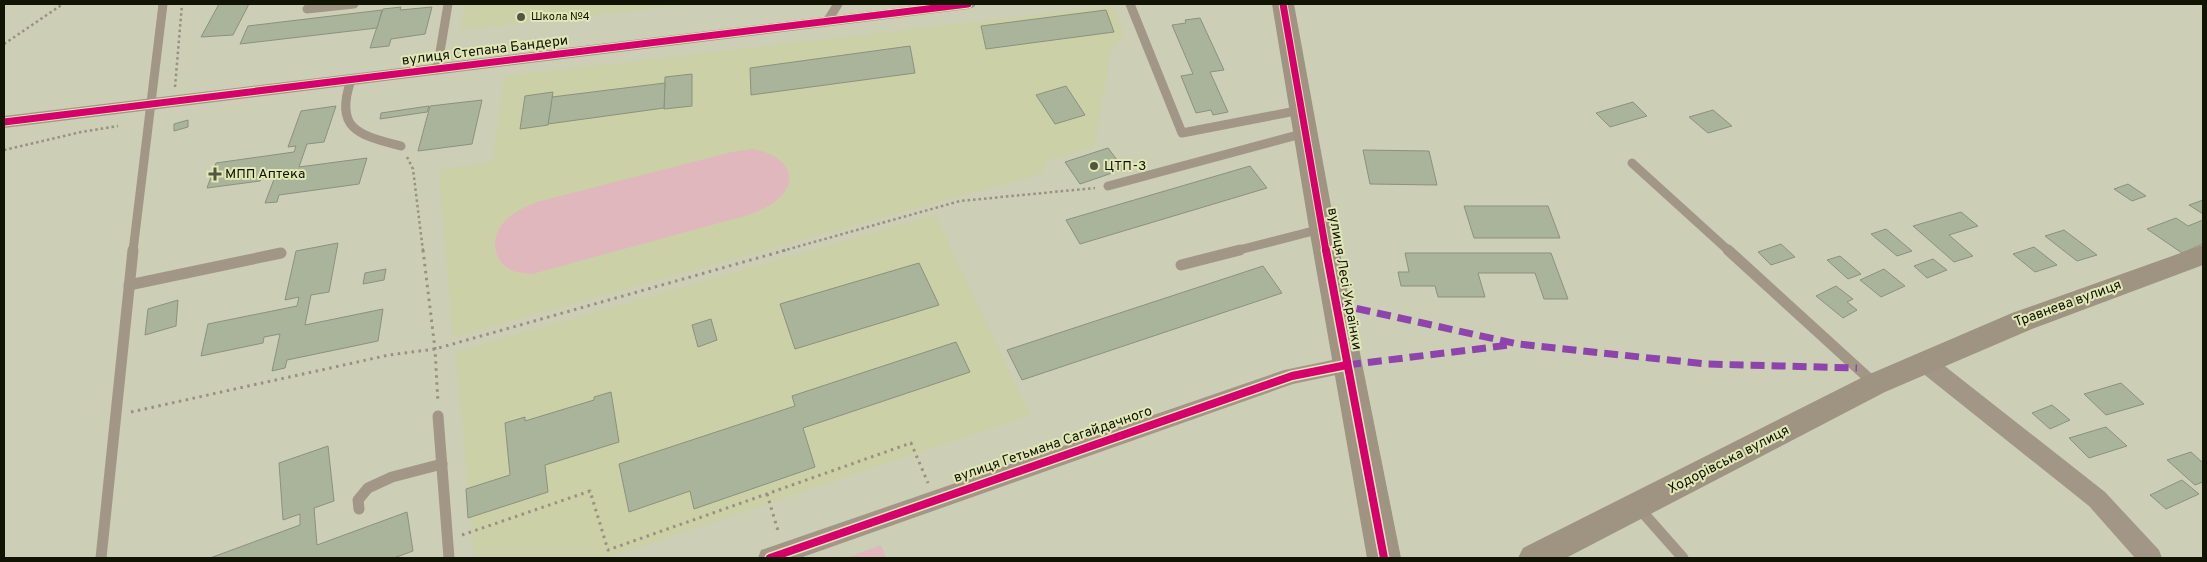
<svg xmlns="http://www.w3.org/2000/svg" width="2207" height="562" font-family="Overpass,sans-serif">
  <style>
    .built { fill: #cbd0a6 }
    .green { fill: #e0b7bd }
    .building { fill: #aab49a; stroke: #8b917e }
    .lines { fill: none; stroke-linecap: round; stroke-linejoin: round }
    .path-far1 { stroke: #979083; stroke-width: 2.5; stroke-dasharray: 2.5 3; stroke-linecap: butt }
    .path { stroke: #979083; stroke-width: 3; stroke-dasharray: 2.5 4.5; stroke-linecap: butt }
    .lane-far1 { stroke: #a29787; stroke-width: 9 }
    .lane { stroke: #a29787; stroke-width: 11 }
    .street { fill: #a29787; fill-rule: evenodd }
    .secondary { fill: #9e9481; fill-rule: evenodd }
    .quiet { stroke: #8e44ad; stroke-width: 7; stroke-dasharray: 14 7; stroke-linecap: butt }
    .cycleway-far1-casing { stroke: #e1e8b6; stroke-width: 9 }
    .cycleway-casing { stroke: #e1e8b6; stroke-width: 11 }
    .cycleway-far1 { stroke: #d6006c; stroke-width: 7 }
    .cycleway { stroke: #d6006c; stroke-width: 8 }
    .poi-dot { fill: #525541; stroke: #e1e8b6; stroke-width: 2 }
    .labels { text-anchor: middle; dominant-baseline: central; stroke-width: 4; stroke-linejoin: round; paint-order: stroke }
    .far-poi-label { font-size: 11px; fill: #111303; stroke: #e1e8b6; text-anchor: start }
    .street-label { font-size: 14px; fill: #111303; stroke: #e1e8b6 }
    .poi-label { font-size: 14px; fill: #111303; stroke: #e1e8b6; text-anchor: start }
  </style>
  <rect width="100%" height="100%" fill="#cccfb5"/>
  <g class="built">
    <path d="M465,4H698L460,30Z"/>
    <path d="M1114,6L1124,33L1110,52L1095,146L1046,161L1043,173L453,337L439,170L492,162L505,76Z"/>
    <path d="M935,215L1030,415L607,558H474L456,352Z"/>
  </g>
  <g class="green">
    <path d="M752,149C775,152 803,170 782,195C775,204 762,209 752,214L532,274C527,273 521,273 516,272C493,265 489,239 504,222C513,212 524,208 537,202L732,152Z"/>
    <path d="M881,545L886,558H846Z"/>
  </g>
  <g class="building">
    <path d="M219,4H249L233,35L201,37Z"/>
    <path d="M401,7L400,10L432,7L425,34L391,39L389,46L370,48L383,9Z"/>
    <path d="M382,10L377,28L240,44L248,26Z"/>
    <path d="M1106,10L1114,32L986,49L981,26Z"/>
    <path d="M1200,18L1224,70L1210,72L1228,112L1213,115L1211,110L1196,113L1181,76L1193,74L1172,25L1186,23L1185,20Z"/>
    <path d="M910,46L915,73L751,95L750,68Z"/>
    <path d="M692,74V106L664,109L665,77Z"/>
    <path d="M665,83L664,108L548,124L552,97Z"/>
    <path d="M1066,86L1085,115L1055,124L1036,95Z"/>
    <path d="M553,92L548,125L520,129L525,96Z"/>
    <path d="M482,100L472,144L418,151L430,106Z"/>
    <path d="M1633,102L1647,116L1610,127L1596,113Z"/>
    <path d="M336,106L324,142L307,144L299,167L367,158L359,184L279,195L277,202L265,203L276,174L262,176L260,181L207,188L216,163L294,152L296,146L288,147L301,111Z"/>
    <path d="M429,106L427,112L380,119L381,113Z"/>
    <path d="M1713,110L1732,126L1708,133L1689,117Z"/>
    <path d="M188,120V127L174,131V124Z"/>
    <path d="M1108,148L1124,169L1080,184L1065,162Z"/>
    <path d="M1363,150L1429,151L1437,185L1370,184Z"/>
    <path d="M1250,166L1267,188L1080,244L1066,220Z"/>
    <path d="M2128,184L2146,196L2132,201L2114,189Z"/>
    <path d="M2203,200V214L2189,205Z"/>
    <path d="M1464,206H1548L1560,238H1474Z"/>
    <path d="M1961,212L1978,226L1949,235L1973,256L1954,262L1913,226Z"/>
    <path d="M2176,218L2188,226L2203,220V244L2182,253L2147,229Z"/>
    <path d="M1886,229L1912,251L1897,256L1871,234Z"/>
    <path d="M2064,230L2097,255L2077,261L2045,236Z"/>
    <path d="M338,243L329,292L311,295L305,325L383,309L378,341L287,360L285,368L272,371L280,334L264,337L263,343L201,356L208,324L297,306L299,297L285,300L296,251Z"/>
    <path d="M1781,244L1795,257L1771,265L1758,252Z"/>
    <path d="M2034,247L2057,265L2035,272L2013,254Z"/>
    <path d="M1405,253H1551L1568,299H1544L1535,273H1478L1485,297H1438L1435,286H1401L1398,272H1409Z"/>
    <path d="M1840,256L1861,274L1848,279L1827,260Z"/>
    <path d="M1933,259L1947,270L1927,278L1914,266Z"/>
    <path d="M919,263L939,305L795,349L780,304Z"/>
    <path d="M1263,266L1282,293L1022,380L1007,350Z"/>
    <path d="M386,269L384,280L363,284L365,273Z"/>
    <path d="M1884,269L1905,286L1881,297L1860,280Z"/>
    <path d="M1836,286L1853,299L1847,302L1857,310L1843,318L1816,296Z"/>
    <path d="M178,300L176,326L145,335L148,309Z"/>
    <path d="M711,319L717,340L698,347L692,325Z"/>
    <path d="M956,342L970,372L803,428L815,467L694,509L690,491L629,512L619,464L795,406L792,396Z"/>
    <path d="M2121,383L2144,404L2106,415L2084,394Z"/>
    <path d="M611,392L619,442L545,465L548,492L468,518L466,489L510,475L505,423L525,417V421L594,400V397Z"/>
    <path d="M2052,405L2070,420L2050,429L2032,413Z"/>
    <path d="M2106,427L2127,446L2089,458L2069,438Z"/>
    <path d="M328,446L334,501L314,508L317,545L407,512L413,551L394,558H210L300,525V514L283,520L279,463Z"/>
    <path d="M2191,452L2203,463V482L2195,485L2167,460Z"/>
    <path d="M2182,480L2199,494L2166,509L2150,495Z"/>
  </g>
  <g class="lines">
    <g class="path-far1">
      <path d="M4,44L63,4"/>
      <path d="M175,87L182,4"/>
      <path d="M4,150L81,132L118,126"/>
      <path d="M407,157L413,169L423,251"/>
      <path d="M782,251L960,201L1095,188"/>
    </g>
    <g class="path">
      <path d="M423,250L435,349L438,403"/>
      <path d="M131,412L389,355L435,349L786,250"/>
      <path d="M767,494L779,534"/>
      <path d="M462,535L590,491L608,550L911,443L928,483"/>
    </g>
    <g class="lane-far1">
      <path d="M1130,4L1182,133L1301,110"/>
      <path d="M307,9L354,4"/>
      <path d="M828,20L838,4"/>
      <path d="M437,70L448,4"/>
      <path d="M351,80C334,130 359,135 401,146"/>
      <path d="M1632,163L1729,251"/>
      <path d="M1108,186L1305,133"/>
      <path d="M133,251L163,4"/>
      <path d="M1235,251L1321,229"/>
    </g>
    <g class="lane">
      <path d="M1728,250L1875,384"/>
      <path d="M1181,265L1240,250"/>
      <path d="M129,285L281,253"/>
      <path d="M438,416L449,558"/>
      <path d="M1638,507L1683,558"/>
      <path d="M359,509L358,500L368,488L392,477L442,464"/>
      <path d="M101,558L133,250"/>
    </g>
    <g class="street">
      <path d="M931,4H976L974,7L968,9L4,128V116Z"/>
      <path d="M1924,354L1932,356L2105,492L2159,550L2162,558H2135L2089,506L1916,368L1913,362L1916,356Z"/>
      <path d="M1347,357L1355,359L1358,365L1355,371L1293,384L800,558H758L761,550L770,547L1284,370Z"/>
    </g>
    <g class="secondary">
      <path d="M1272,4H1294L1335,228L1401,558H1367L1309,228Z"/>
      <path d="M2203,245V265L2032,329L1885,392L1566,558H1518L1523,548L1865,376L2012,313Z"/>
    </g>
    <g class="quiet">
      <path d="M1336,304L1518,344L1706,364L1857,368"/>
      <path d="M1347,365L1510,345"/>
    </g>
    <defs>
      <g id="cycleway-far1">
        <path d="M1283,4L1326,251"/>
        <path d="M4,122L968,4"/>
      </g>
      <g id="cycleway">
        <path d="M1326,250L1384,558"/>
        <path d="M770,558L1292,376L1347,365"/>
      </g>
    </defs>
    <use href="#cycleway-far1" class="cycleway-far1-casing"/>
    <use href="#cycleway" class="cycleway-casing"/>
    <use href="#cycleway-far1" class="cycleway-far1"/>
    <use href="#cycleway" class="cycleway"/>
  </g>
  <g class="poi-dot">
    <circle cx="521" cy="17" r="5"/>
    <circle cx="1094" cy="166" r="5"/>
    <path d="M212.5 166.5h5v5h5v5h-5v5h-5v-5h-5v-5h5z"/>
  </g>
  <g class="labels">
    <g class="far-poi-label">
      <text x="531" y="17">Школа №4</text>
    </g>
    <g class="street-label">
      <text transform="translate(485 51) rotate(-7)">вулиця Степана Бандери</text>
      <text transform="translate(1344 279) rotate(80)">вулиця Лесі Українки</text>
      <text transform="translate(2068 304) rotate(-20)">Травнева вулиця</text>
      <text transform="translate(1053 445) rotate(-19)">вулиця Гетьмана Сагайдачного</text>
      <text transform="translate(1729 460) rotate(-27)">Ходорівська вулиця</text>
    </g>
    <g class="poi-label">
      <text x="1104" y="166">ЦТП-3</text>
      <text x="225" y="174">МПП Аптека</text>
    </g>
  </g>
  <rect width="2207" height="562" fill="none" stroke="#111303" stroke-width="10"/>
</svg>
